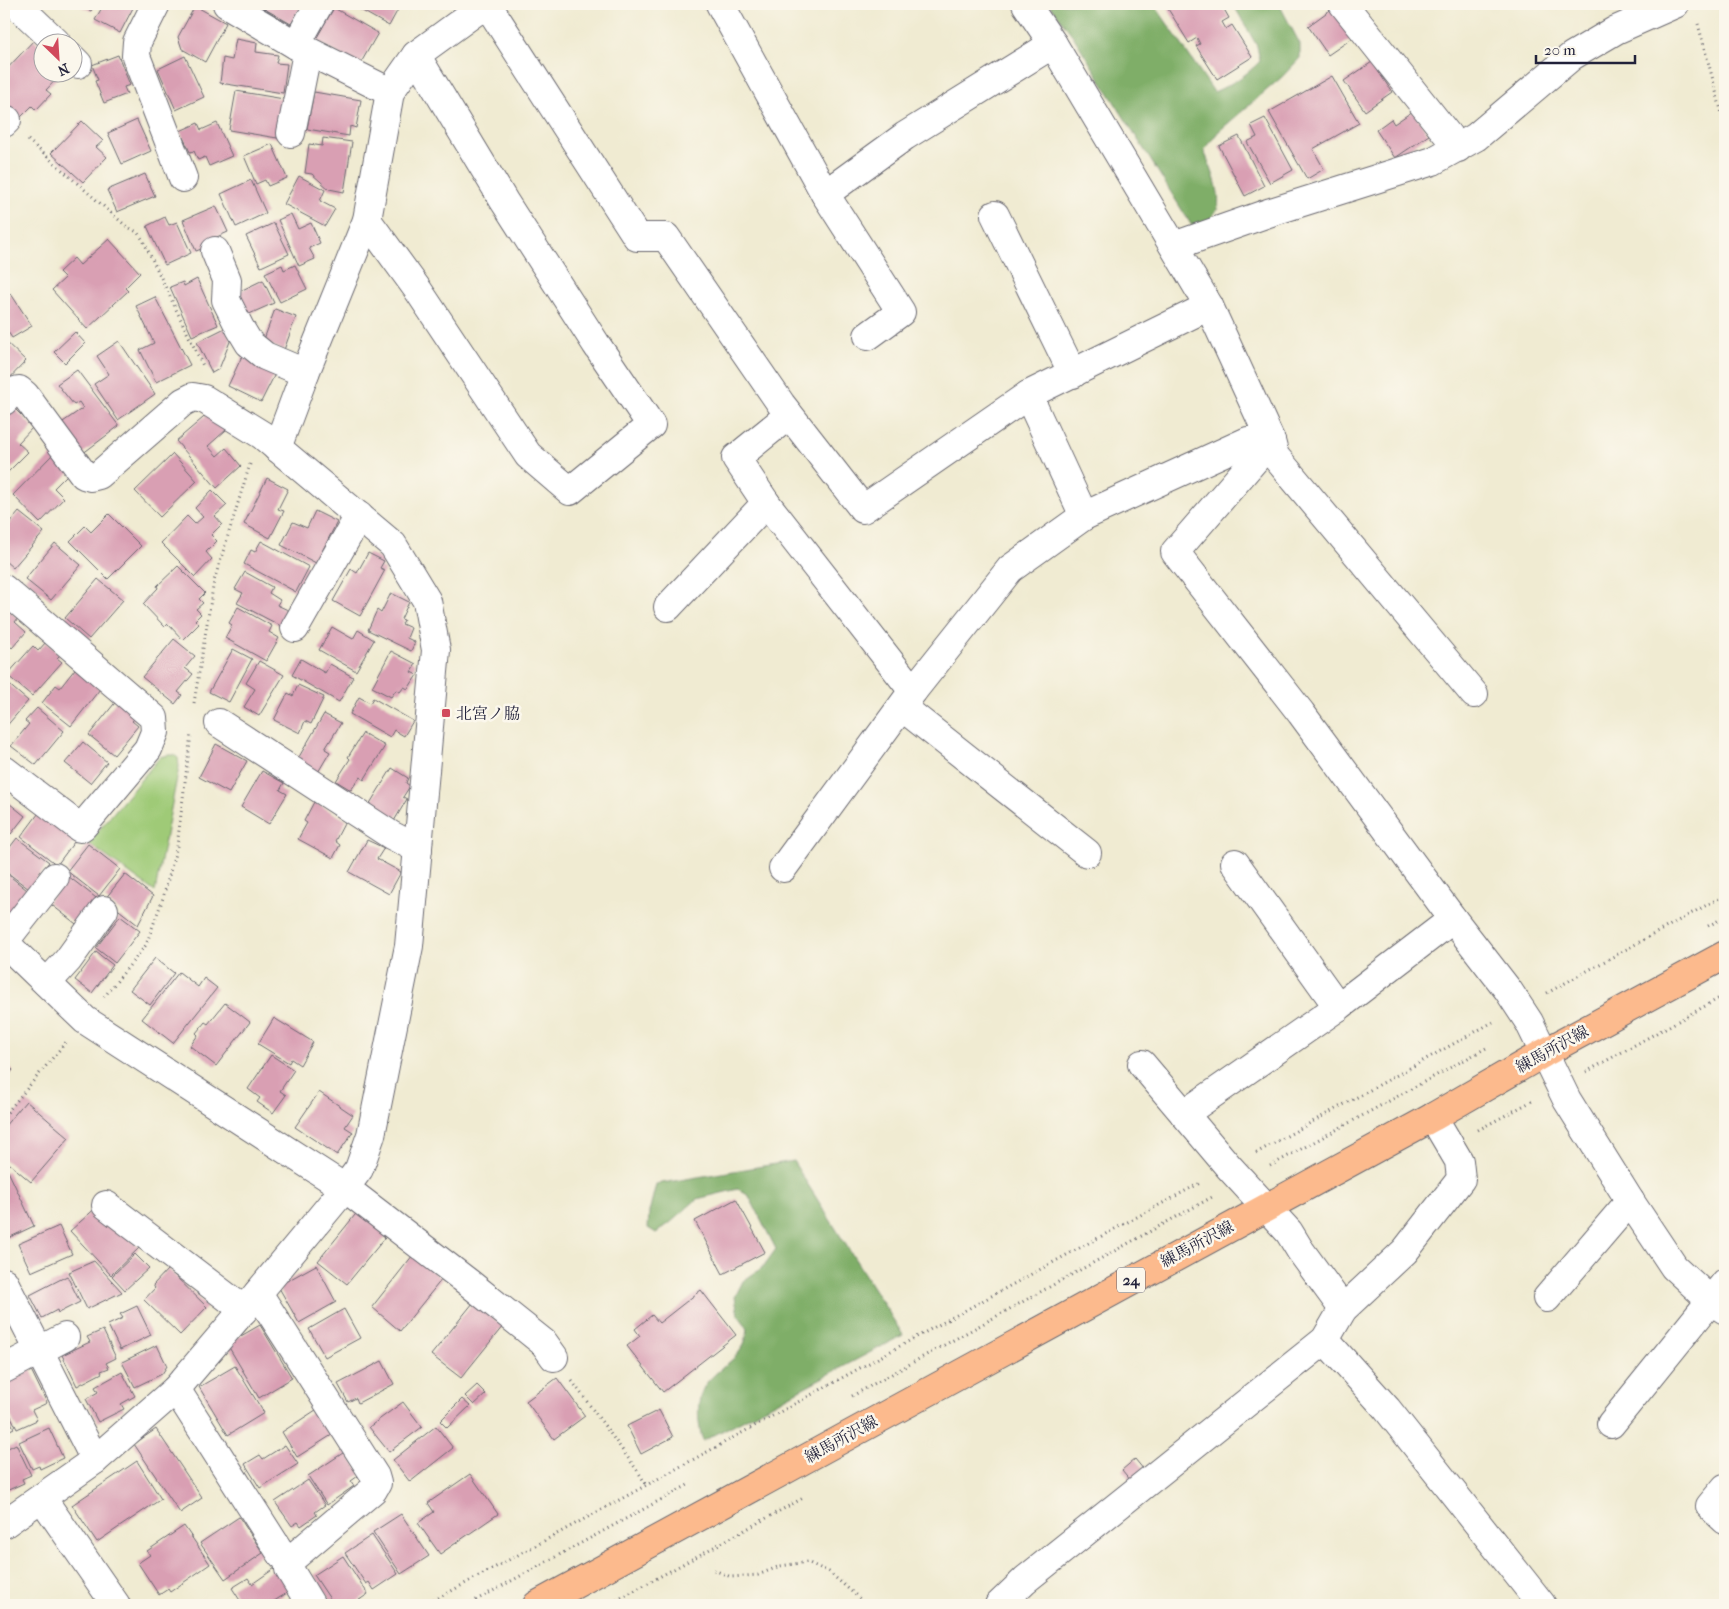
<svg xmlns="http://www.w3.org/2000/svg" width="1729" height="1609" font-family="'IM FELL French Canon','Noto Serif JP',serif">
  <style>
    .green { fill: #9fca77; stroke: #607659 }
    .forest { fill: #7fae68; stroke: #506852 }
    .building { fill: #d99fb3 }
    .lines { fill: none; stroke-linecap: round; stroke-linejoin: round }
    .minor-casing { stroke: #6a6870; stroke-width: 30 }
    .major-casing { stroke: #6a6870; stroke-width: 30 }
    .path { stroke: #6a6870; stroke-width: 3; stroke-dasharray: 1 4; stroke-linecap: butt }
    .minor { stroke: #fff; stroke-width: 28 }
    .major { stroke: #fcba8d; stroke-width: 28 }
    .poi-dot { fill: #d1495b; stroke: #fbf7ec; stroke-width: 2 }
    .labels { text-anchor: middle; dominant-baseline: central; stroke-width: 5; stroke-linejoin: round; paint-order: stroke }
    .shield { fill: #fbf7ec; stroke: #636270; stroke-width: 1 }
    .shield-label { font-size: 15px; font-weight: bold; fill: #22223b }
    .poi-label { font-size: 16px; fill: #22223b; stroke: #fbf7ec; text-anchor: start }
    .street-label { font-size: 16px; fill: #22223b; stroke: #fbf7ec }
  </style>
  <rect width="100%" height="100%" fill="#fbf7ec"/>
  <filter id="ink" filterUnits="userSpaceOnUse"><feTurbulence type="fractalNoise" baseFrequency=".02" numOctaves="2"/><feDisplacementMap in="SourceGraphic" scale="10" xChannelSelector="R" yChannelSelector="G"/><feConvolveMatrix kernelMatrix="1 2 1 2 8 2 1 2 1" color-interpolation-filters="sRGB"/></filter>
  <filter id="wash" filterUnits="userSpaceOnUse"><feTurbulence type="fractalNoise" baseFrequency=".0096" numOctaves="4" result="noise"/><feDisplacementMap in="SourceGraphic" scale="20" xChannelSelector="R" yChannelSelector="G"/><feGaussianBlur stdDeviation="1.12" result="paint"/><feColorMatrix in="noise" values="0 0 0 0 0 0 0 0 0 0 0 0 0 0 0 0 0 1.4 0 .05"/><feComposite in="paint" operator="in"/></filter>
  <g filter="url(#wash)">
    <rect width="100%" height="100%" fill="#f0ebd2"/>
    <path class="green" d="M168,755H174L178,758L179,767L155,892L88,843L160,757Z"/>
    <g class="forest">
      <path d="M1049,4H1154L1214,92C1232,84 1247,75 1260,61L1257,46L1233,4H1279L1300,44V58L1282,77L1218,132L1204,151C1210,165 1223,195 1217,209C1214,216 1202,228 1197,234L1073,36Z"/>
      <path d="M793,1161L903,1335L703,1441C697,1423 695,1395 709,1380C726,1362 745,1357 748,1328L738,1315L735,1297L743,1281L763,1267L776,1249L749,1196L738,1189L697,1199L670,1223L656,1233L648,1228L649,1212L656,1184Z"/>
    </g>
    <g id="blocks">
      <g class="building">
        <path d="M77,4H95L91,11Z"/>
        <path d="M104,4H135L120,33L95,20Z"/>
        <path d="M256,4H303L291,24Z"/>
        <path d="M350,4H401L389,26Z"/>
        <path d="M1165,4H1221L1229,18L1222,22L1226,29L1232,25L1252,57L1217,79L1196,46L1200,44L1197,38L1189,43Z"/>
        <path d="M1337,5L1357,35L1328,55L1308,26Z"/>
        <path d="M195,6L226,23L205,62L182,49L178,37Z"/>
        <path d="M334,8L378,33L359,66L315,40Z"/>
        <path d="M236,39L257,43L256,52L278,55L276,63L287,64L283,93L220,83L223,58L232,60Z"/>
        <path d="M34,40L42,48V72H63L46,90L51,94L36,110L32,106L17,121L4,108V72Z"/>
        <path d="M118,55L130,85L124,87L127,94L104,103L95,81L98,80L92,65Z"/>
        <path d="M185,56L204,97L176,110L158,69Z"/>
        <path d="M1372,62L1392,92L1365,111L1344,81Z"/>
        <path d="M1332,76L1359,123L1313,149L1324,169L1307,179L1269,112Z"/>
        <path d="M236,91L284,99L277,138L229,130Z"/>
        <path d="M314,92L361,100L356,128L350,126L349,136L307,129Z"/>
        <path d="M1413,111L1429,135L1395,158L1376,130L1391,119L1394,124Z"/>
        <path d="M1265,118L1293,170L1270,183L1247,142L1257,137L1251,125Z"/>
        <path d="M137,120L151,151L122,164L108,133Z"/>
        <path d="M82,121L103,141L96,147L107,157L83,182L51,153Z"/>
        <path d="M198,123L201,130L217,123L232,156L209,166L205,157L198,160L194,151L190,152L180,131Z"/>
        <path d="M1239,136L1264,186L1245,196L1219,146Z"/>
        <path d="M323,138L352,142L344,192L329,189L312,174L305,173L309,144L322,146Z"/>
        <path d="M272,144L287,178L268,186L265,180L256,184L244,156Z"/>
        <path d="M145,174L155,196L117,212L107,190Z"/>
        <path d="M299,176L325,190L320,201L335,209L325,226L284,204Z"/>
        <path d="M251,180L266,213L236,227L221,194Z"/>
        <path d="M216,206L228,232L210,240L212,245L196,251L183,220Z"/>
        <path d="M291,214L298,229L311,223L320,243L309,248L315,259L299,266L278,220Z"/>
        <path d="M165,217L169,225L177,222L191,253L165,265L147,226Z"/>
        <path d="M274,223L289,254L261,267L246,236Z"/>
        <path d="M109,239L140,273L125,288L128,291L87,329L52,290L65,278L59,272L74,258L80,265Z"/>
        <path d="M282,265L284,270L295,265L307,289L280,302L265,273Z"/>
        <path d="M197,279L218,325L192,336L170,287L183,282L184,286Z"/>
        <path d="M263,280L274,303L247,315L236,293Z"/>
        <path d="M11,294L32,326L12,338L4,326V298Z"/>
        <path d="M155,297L190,365L156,382L140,350L154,343L136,306Z"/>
        <path d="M275,309L296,317L284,350L263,342Z"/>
        <path d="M225,328L231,339L219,369L212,373L197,342Z"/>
        <path d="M75,332L85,343L65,363L54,352Z"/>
        <path d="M4,340L26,361L4,384Z"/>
        <path d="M119,341L155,394L118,420L94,384L109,374L97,356Z"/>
        <path d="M242,356L276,372L261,402L228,386Z"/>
        <path d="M77,370L119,426L82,454L60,424L83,408L79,402L74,405L57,384Z"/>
        <path d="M14,408L33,427L18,443L28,452L4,476V419Z"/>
        <path d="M210,412L226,430L208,446L217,456L226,448L241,466L217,488L176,441Z"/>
        <path d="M53,454L71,471L54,488L64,498L40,523L13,495Z"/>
        <path d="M173,454L197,481L160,517L135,491Z"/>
        <path d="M267,478L288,489L278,509L284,511L270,538L244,524Z"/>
        <path d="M212,490L227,505L215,516L222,524L211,535L217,541L206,552L212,559L195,577L161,543L187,516L195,524L203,517L195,508Z"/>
        <path d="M315,511L337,522L316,563L281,545L293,522L307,528Z"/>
        <path d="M19,512L44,532L13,568L4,560V530Z"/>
        <path d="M109,514L141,546L108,579L70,541L85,526L91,532Z"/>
        <path d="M261,541L309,567L296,592L244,564L251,550L255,552Z"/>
        <path d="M55,543L81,565L51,600L25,579Z"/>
        <path d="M368,553L384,561L380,568L385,570L360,616L333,601L351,569L357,573Z"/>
        <path d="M178,566L205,593L199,599L203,603L196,609L201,614L195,620L199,624L183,640L168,624L165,627L143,604L158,588L157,586Z"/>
        <path d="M245,572L272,587L269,593L280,600L277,605L290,611L281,626L237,603L243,593L235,589Z"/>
        <path d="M98,579L123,600L89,639L65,618Z"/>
        <path d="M391,593L409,602L401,619L404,620L402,624L411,628L407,638L415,642L411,651L368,630L377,610L381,613Z"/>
        <path d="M4,606L18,618L15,622L26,632L12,648L5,641L4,643Z"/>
        <path d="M238,607L272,626L269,632L279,638L266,661L225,638L232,625L229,623Z"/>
        <path d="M332,627L353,639L358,630L374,640L356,671L319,650Z"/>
        <path d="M174,639L195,656L185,668L193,674L178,692L182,695L175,704L142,677Z"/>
        <path d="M46,642L60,655L57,658L62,662L32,696L7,675L33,646L38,651Z"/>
        <path d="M233,649L252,659L229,702L209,692Z"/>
        <path d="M391,651L416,664L411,672L417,675L408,689L404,687L400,692L396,690L391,697L372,687Z"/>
        <path d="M301,659L325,673L330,664L353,677L339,702L292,675Z"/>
        <path d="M259,661L284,675L259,716L244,707L255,689L246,683Z"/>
        <path d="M75,669L100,689L71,726L42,703L56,685L60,688Z"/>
        <path d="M6,682L28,701L4,729V685Z"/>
        <path d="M298,685L324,697L311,724L305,721L300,733L274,720L288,693L293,696Z"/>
        <path d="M359,697L370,703L373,698L413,721L404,736L394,730L390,737L350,714Z"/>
        <path d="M118,699L137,716L132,721L138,726L114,755L89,735Z"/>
        <path d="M37,708L64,731L36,765L11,746L29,724L25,721Z"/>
        <path d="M324,714L341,723L325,749L330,752L317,774L296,762Z"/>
        <path d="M363,733L385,746L364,780L360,777L351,790L336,781L350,759L348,757Z"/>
        <path d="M83,742L107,762L90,783L65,763Z"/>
        <path d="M216,744L247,761L229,793L199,777Z"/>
        <path d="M392,768L408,778L406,783L410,786L403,797L407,799L394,821L369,805Z"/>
        <path d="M262,771L284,783L280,790L287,794L269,824L241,807Z"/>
        <path d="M4,799L25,816L11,834L7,831L4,835Z"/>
        <path d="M314,802L346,820L335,841L340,845L333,858L298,839L307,823L304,821Z"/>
        <path d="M41,810L77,838L57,865L21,837Z"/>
        <path d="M17,838L49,862L29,889L4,870V855Z"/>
        <path d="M367,840L384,848L377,859L401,872L389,894L349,872Z"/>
        <path d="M88,844L120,869L99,896L67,871Z"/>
        <path d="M6,873L27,890L8,915L4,912V876Z"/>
        <path d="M125,874L153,896L138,925L105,899Z"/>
        <path d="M68,876L100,901L80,927L48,902Z"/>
        <path d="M120,916L140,931L115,963L96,948Z"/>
        <path d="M96,952L113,965L92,993L75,980Z"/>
        <path d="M155,958L174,973L150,1005L130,990Z"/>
        <path d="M179,972L198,987L204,978L217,988L173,1043L142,1019Z"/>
        <path d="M225,1003L250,1022L216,1066L190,1046L198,1035L196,1033L205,1022L208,1024Z"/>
        <path d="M274,1018L313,1042L300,1065L291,1059L289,1063L258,1044Z"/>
        <path d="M271,1055L294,1070L280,1091L286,1095L273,1113L257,1102L260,1098L248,1089Z"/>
        <path d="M4,1063L13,1070L4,1081Z"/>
        <path d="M319,1092L353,1115L345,1127L353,1132L337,1155L295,1127Z"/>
        <path d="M26,1101L69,1138L31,1182L4,1159V1127Z"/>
        <path d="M8,1171L34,1226L6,1239L4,1235V1173Z"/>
        <path d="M736,1199L765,1252L723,1274L695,1221Z"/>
        <path d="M99,1205L139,1248L111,1275L70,1231Z"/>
        <path d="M359,1210L389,1233L347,1284L318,1261Z"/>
        <path d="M59,1226L72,1254L31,1272L18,1244Z"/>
        <path d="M135,1254L149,1268L125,1290L112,1276Z"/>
        <path d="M413,1255L442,1279L400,1331L372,1307Z"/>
        <path d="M94,1261L122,1292L87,1309L69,1272Z"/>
        <path d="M316,1265L336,1302L299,1323L278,1286Z"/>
        <path d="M168,1269L207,1307L180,1335L144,1300L155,1288L153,1285Z"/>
        <path d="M67,1276L80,1302L58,1313L57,1310L42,1318L30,1295Z"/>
        <path d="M701,1290L736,1335L663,1392L627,1346L640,1336L635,1329L652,1315L659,1323Z"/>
        <path d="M473,1303L503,1326L461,1378L431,1355Z"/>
        <path d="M137,1306L151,1335L120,1350L108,1325L123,1318L120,1314Z"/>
        <path d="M344,1309L360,1338L325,1357L309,1329Z"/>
        <path d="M260,1325L292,1378L259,1398L227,1344Z"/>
        <path d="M103,1330L116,1358L106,1363L109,1368L101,1371L102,1373L77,1386L62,1355L90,1342L87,1337Z"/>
        <path d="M157,1345L167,1366L162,1374L135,1387L122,1362Z"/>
        <path d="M382,1361L394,1384L358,1403L356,1398L348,1402L338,1384Z"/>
        <path d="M235,1366L264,1413L228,1435L199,1387Z"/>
        <path d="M31,1370L47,1403L32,1410L37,1420L17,1429L4,1402V1384Z"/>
        <path d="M122,1372L135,1396L121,1404L124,1409L98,1422L86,1399L98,1392L95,1387Z"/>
        <path d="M557,1378L585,1416L554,1439L526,1401Z"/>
        <path d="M477,1385L486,1394L474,1405L465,1396Z"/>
        <path d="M462,1399L470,1406L447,1428L440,1421Z"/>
        <path d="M403,1402L422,1427L389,1452L369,1427Z"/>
        <path d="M319,1408L335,1433L297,1457L282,1432Z"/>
        <path d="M4,1409L14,1428L4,1433Z"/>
        <path d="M659,1410L673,1437L641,1454L627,1426Z"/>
        <path d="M436,1426L453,1448L410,1482L393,1460Z"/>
        <path d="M49,1428L63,1458L40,1469L39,1466L32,1469L19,1442Z"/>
        <path d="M156,1429L202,1498L180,1513L134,1444Z"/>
        <path d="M16,1444L31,1475L22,1479L24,1483L4,1492V1450Z"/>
        <path d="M285,1445L298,1464L260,1488L245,1464L260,1455L263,1459Z"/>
        <path d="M346,1451L361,1474L351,1481L354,1486L327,1505L308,1476Z"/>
        <path d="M1135,1459L1144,1470L1131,1481L1122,1470Z"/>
        <path d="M137,1461L161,1499L97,1542L72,1505Z"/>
        <path d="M470,1474L498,1514L440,1554L418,1523L434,1512L428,1503Z"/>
        <path d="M308,1480L325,1505L315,1512L317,1515L301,1526L298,1522L292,1526L275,1502Z"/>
        <path d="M401,1514L429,1556L401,1574L373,1532Z"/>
        <path d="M239,1517L263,1553L225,1579L200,1543Z"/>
        <path d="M184,1526L210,1564L170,1592L168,1589L159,1595L138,1563L150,1555L147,1551Z"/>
        <path d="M372,1535L398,1574L374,1590L369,1582L366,1584L345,1553Z"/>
        <path d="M343,1556L368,1594L352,1605H334L314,1575Z"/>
        <path d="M275,1568L290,1591L268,1605H243L232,1588L248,1578L252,1584Z"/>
      </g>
    </g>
  </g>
  <g filter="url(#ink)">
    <use href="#blocks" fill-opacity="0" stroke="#6a6870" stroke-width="1"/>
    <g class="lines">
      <defs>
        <g id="minor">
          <path d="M16,4L56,42"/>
          <path d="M156,4L137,42L136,56L183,178"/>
          <path d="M227,4L296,45L390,92"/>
          <path d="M487,4L637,237H666L781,404L863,509L1028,395L1209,306"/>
          <path d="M720,4L825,194L901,312L868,336"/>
          <path d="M1026,4L1053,44L1209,306L1271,441L1275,456L1474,694"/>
          <path d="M1343,4L1458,148"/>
          <path d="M296,45L319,4"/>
          <path d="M72,58L78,64"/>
          <path d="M4,123L7,120"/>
          <path d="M291,133L305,63L309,52"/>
          <path d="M825,194L905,136L1053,44"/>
          <path d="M995,215L1073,374"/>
          <path d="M367,220L418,290L528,455L570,491L651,425L596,344L504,201L416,55"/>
          <path d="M1174,246L1271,212L1433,161L1476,137L1572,56L1616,30L1675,4"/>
          <path d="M215,251L227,280L226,300L240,328L249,343L265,356L305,373"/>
          <path d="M1028,395L1084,516"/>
          <path d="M4,401L12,392L19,390L25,395L84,475L91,477L99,475L183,402L193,397L204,399L262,435L393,545L427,601L436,650L409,946L371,1135L359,1169L345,1188L258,1293L176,1389L95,1460L4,1524"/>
          <path d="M1271,441L1175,552L1301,713L1453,919L1508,990L1529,1022L1567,1100L1630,1201L1674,1267L1711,1301L1725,1310"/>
          <path d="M277,448L305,373L367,220L390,92L416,55L486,4"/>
          <path d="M766,503L736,458L789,415"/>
          <path d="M4,589L154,718L155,732L148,749L83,826L80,828L4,770"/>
          <path d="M668,607L766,503L913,691"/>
          <path d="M295,628L359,516"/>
          <path d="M902,707L1087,853"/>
          <path d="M219,723L391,835L418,849"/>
          <path d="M1235,863L1338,1007"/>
          <path d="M783,868L913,691L1010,569L1084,516L1248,441H1271"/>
          <path d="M4,942L85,1020L345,1188L469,1283L544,1343L554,1357"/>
          <path d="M4,942L55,877"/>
          <path d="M47,983L68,960L104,910"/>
          <path d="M1142,1064L1229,1167L1289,1232L1300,1250L1343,1309"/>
          <path d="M1184,1114L1338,1007L1453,919"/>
          <path d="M106,1205L244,1310"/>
          <path d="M4,1282L95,1460"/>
          <path d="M1547,1298L1630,1201"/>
          <path d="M1325,1340L1387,1409L1542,1605"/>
          <path d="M4,1369L65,1337"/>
          <path d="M176,1389L282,1555L288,1558L295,1556L373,1490L377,1483L375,1476L258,1293"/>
          <path d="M1611,1424L1725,1283"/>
          <path d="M1725,1488L1710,1506L1725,1520"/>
          <path d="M42,1498L116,1605"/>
          <path d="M288,1558L289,1569L311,1605"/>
          <path d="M999,1605L1025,1580L1325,1340L1343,1309L1405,1251L1461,1179L1459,1161L1433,1117"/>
        </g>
        <path id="major" d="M537,1605L1433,1117L1544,1053L1725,955"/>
      </defs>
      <use href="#minor" class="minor-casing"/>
      <use href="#major" class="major-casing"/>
      <g class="path">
        <path d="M1698,24L1725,125"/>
        <path d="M28,140L126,226L137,232L143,240L204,368"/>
        <path d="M194,703L214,581L250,464"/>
        <path d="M1708,926L1725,917"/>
        <path d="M1547,993L1725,895"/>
        <path d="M104,997L146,945L163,898L177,846L191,734"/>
        <path d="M1586,1072L1725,995"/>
        <path d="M4,1116L66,1042"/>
        <path d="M1478,1130L1534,1100"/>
        <path d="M1256,1153L1493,1022"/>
        <path d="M1270,1166L1488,1047"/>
        <path d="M572,1381L639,1473L647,1486"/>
        <path d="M852,1396L1214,1196"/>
        <path d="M714,1570L731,1577L758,1575L780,1566L807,1562L829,1572L867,1605"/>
        <path d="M425,1605C685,1466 942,1321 1202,1182"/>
        <path d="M467,1605L688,1485"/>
        <path d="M608,1605L805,1497"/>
      </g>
      <use href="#minor" class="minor"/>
      <use href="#major" class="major"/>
    </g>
  </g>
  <rect class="poi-dot" x="441" y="708" width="10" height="10" rx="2.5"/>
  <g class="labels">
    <rect class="shield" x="1117" y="1267.5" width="28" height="25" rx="4"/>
    <g class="shield-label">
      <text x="1131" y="1280">24</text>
    </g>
    <g class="poi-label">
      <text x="456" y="713">北宮ノ脇</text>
    </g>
    <g class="street-label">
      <text transform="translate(1552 1049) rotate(-29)">練馬所沢線</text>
      <text transform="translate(1197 1244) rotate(-28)">練馬所沢線</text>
      <text transform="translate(841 1439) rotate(-29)">練馬所沢線</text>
    </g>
  </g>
  <rect width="1729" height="1609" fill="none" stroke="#fbf7ec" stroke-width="20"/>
  <g transform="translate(58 58) rotate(155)"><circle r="24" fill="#fbf7ec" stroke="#a4a2a5"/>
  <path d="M0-4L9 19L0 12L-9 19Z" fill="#d1495b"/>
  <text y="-8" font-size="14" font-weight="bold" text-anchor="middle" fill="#22223b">N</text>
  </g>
  <path d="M1536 55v8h99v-8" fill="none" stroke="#22223b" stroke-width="2.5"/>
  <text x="1544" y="55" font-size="15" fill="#22223b" stroke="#fbf7ec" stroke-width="4" paint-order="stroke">20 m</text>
</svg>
